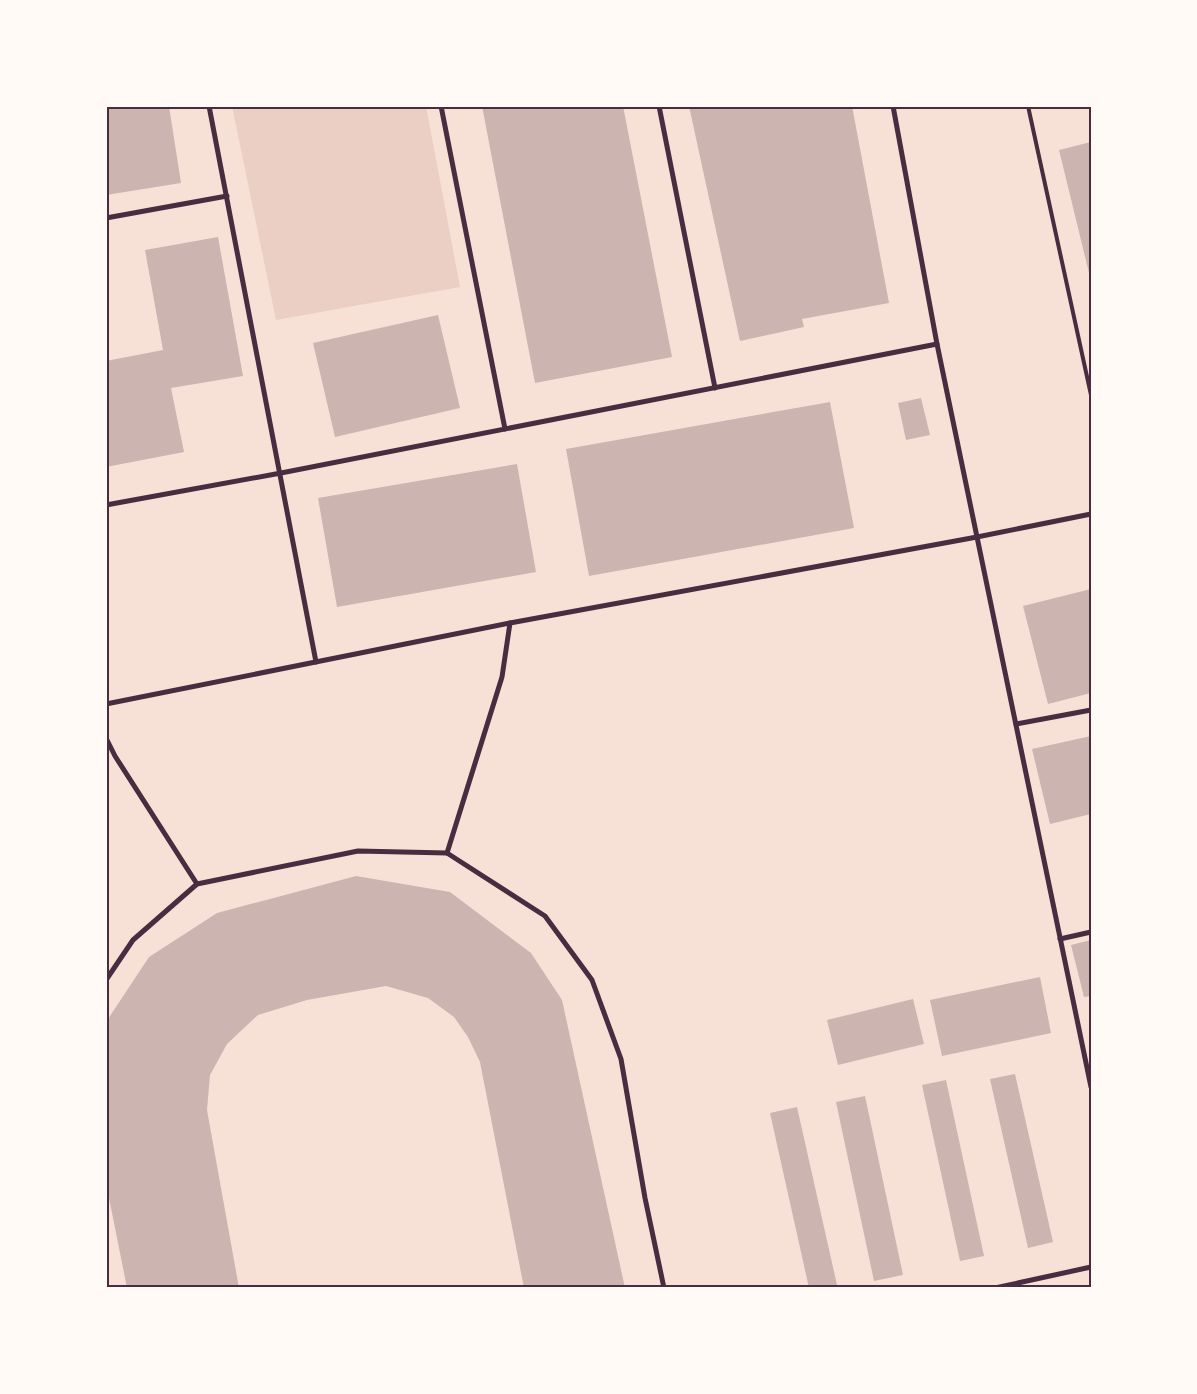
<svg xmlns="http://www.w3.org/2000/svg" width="1197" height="1394" font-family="'Work Sans',sans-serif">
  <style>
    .green { fill: #ebcfc5 }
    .building { fill: #ccb4b1 }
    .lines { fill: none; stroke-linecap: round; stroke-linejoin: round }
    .service { stroke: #4a2c40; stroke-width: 4 }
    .minor { stroke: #4a2c40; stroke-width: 5 }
    .neatline { fill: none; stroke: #4a2c40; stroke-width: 2 }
  </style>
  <rect width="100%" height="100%" fill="#f7e1d7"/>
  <path class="green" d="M232,106H426L460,287L276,320Z"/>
  <g class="building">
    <path d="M106,106H169L181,183L106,195Z"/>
    <path d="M482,106H623L672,357L535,383Z"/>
    <path d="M689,106H852L889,303L802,319L804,327L740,341Z"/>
    <path d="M1091,142V277H1090L1059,150Z"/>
    <path d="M218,237L243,376L171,388L184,452L106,467V361L163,350L145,250Z"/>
    <path d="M438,315L460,408L335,437L313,343Z"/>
    <path d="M921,398L930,435L906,440L898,403Z"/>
    <path d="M830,402L854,528L589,576L566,449Z"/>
    <path d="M517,464L536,572L337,607L318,498Z"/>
    <path d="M1091,589V693L1048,704L1023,606Z"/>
    <path d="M1091,736V814L1050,824L1032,749Z"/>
    <path d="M356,876L450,892L531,953L562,1000L625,1288H524L480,1062L468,1037L454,1017L428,998L386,986L307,1000L258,1015L227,1044L210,1075L207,1110L239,1288H127L106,1183V1027L110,1016L149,957L217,913Z"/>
    <path d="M1091,940V996L1084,997L1071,945Z"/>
    <path d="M1040,977L1051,1033L942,1056L930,1000Z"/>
    <path d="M913,999L924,1044L838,1065L827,1020Z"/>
    <path d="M1015,1074L1053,1242L1028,1248L990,1079Z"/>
    <path d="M946,1080L984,1256L960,1261L922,1085Z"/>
    <path d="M865,1096L903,1275L874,1281L836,1102Z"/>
    <path d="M797,1107L837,1285L825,1288H809L770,1113Z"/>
  </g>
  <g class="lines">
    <path class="service" d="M1028,106L1091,395"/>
    <g class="minor">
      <path d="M209,106L316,662"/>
      <path d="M441,106L505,429"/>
      <path d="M659,106L715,388"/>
      <path d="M893,106L937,344L1091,1087"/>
      <path d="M106,218L227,196"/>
      <path d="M106,505L281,473L937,344"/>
      <path d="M106,704L510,623L977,537L1091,514"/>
      <path d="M1016,724L1091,710"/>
      <path d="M106,738L115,756L197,884"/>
      <path d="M447,853L502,677L510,623"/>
      <path d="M1060,939L1091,932"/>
      <path d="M106,980L133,940L197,884L358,851L447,853L545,916L592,980L621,1059L645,1198L664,1288"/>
      <path d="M995,1288L1091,1267"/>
    </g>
  </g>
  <rect width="1197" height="1394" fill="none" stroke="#fffaf5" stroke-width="215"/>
  <rect x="108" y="108" width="982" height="1178" class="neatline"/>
</svg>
